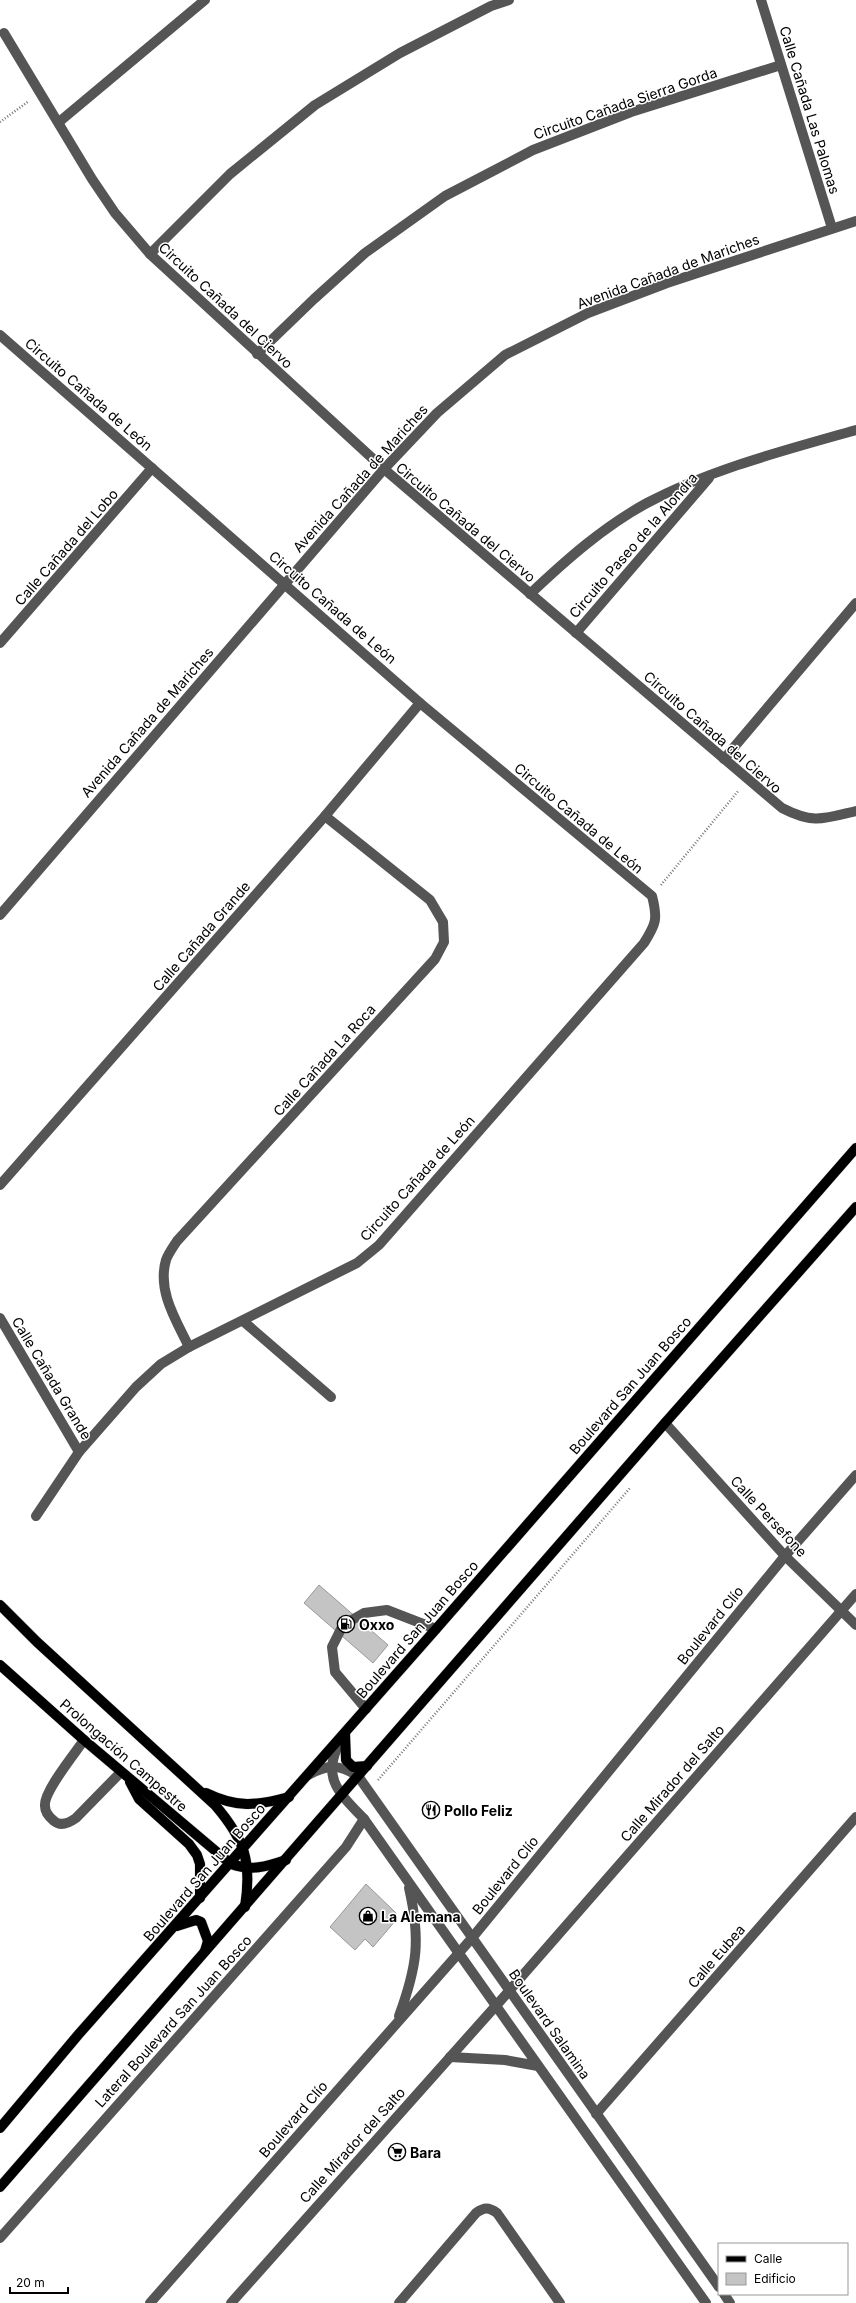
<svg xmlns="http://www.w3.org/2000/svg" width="856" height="2303" font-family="Inter,sans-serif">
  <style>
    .building { fill: #c4c4c4; stroke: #999 }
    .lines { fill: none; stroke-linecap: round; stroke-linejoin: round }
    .major-casing { stroke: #dbdbdb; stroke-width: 11 }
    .path { stroke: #777; stroke-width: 2.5; stroke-dasharray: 1 2; stroke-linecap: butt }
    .minor { stroke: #555; stroke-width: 10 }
    .major { stroke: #000; stroke-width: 10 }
    .labels { text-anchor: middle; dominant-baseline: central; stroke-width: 3; stroke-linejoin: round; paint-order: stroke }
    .street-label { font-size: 14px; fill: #000; stroke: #fff }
    .poi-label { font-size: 14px; font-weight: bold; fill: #000; stroke: #fff; text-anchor: start }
  </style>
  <rect width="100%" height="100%" fill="#fff"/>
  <g class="building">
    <path d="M319,1585L388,1645L373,1663L304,1603Z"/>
    <path d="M366,1884L396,1913V1920L373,1947L365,1939L355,1950L330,1927Z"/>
  </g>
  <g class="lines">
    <defs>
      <g id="major">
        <path d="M0,1605L37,1642L215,1805C245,1840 252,1862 245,1907"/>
        <path d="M0,1665L84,1740L231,1864C251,1871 266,1867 286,1860"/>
        <path d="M345,1733L346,1760L353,1767L367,1766"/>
        <path d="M130,1782L139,1799L189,1844L197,1855L200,1864V1898"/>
        <path d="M206,1793C237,1808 256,1806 289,1797"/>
        <path d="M177,1926L196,1920L201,1922L208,1941L205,1951"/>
        <path d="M0,2128L78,2035L436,1629L856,1148"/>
        <path d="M0,2187L665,1423L856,1207"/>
      </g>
    </defs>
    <use href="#major" class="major-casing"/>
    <g class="path">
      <path d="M0,122L29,101"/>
      <path d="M661,885L739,790"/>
      <path d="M378,1780L630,1488"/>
    </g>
    <g class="minor">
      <path d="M761,0L832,228"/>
      <path d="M4,33L92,179L115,213L150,254L384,469L782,808C813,824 823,819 856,811"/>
      <path d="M59,122L205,0"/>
      <path d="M150,254L230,174L315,105L400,53L491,6L509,0"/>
      <path d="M0,335L420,703L652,896C658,919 656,924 644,943L379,1245L357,1263L189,1347L161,1364L136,1387L79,1452L36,1516"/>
      <path d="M257,354L314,299L365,253L445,196L533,150L631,112L781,65"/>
      <path d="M530,594C566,560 603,527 647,503C711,469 786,450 856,430"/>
      <path d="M576,633L709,478"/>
      <path d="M0,643L152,468"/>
      <path d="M724,759L856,603"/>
      <path d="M0,915L384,469L437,413L505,355L588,313L667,283L856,221"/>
      <path d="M0,1185L325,816L420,703"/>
      <path d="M0,1318L79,1452"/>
      <path d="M243,1321L331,1397"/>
      <path d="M189,1347C176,1320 157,1291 166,1260C168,1254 173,1247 177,1241L435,959L444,942L443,922L430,900L325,816"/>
      <path d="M665,1423L785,1556L856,1625"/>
      <path d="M366,1709L335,1672L332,1647L343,1625L364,1613L387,1610L436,1629"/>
      <path d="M84,1740C76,1752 43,1792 45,1806C45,1812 49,1817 54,1821C61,1827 69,1823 76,1818L121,1772"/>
      <path d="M341,1740C320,1777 339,1793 364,1819L706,2303"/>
      <path d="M308,1775C329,1764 338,1764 358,1776L719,2287"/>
      <path d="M399,2016C417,1967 421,1940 409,1888"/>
      <path d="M450,2057L505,2060L538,2066"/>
      <path d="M596,2114L856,1817"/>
      <path d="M0,2238L346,1847L364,1819"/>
      <path d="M724,2294L730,2303"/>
      <path d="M150,2303L472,1938L785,1556L856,1475"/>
      <path d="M231,2303L509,1991L856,1594"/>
      <path d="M399,2303L476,2213C484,2207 489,2207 497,2213L560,2303"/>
    </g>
    <use href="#major" class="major"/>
  </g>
  <defs>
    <symbol id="fuel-ring" viewBox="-11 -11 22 22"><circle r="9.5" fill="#fff" stroke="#000" stroke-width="1.5"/><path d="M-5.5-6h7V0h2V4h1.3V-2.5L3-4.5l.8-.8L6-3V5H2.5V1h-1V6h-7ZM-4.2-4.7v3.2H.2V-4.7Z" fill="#000"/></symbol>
    <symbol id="restaurant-ring" viewBox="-11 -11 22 22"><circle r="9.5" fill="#fff" stroke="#000" stroke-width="1.5"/><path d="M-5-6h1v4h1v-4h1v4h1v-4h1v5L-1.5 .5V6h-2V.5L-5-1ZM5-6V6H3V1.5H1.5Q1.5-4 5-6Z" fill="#000"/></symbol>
    <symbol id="shop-ring" viewBox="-11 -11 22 22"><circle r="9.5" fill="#fff" stroke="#000" stroke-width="1.5"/><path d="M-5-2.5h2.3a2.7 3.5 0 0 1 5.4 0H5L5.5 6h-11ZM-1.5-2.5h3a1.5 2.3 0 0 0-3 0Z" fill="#000"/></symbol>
    <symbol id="supermarket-ring" viewBox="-11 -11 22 22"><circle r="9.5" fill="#fff" stroke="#000" stroke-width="1.5"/><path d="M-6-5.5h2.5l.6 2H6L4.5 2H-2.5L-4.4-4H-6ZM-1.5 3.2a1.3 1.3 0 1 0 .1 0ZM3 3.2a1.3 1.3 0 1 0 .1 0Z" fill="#000"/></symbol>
  </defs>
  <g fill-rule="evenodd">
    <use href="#fuel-ring" x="336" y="1614" width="20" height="20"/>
    <use href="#restaurant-ring" x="421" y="1800" width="20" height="20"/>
    <use href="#shop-ring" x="358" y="1906" width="20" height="20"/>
    <use href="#supermarket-ring" x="387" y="2142" width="20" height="20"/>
  </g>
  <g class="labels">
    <g class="street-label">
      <text transform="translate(625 103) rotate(-19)">Circuito Cañada Sierra Gorda</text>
      <text transform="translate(810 110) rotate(73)">Calle Cañada Las Palomas</text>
      <text transform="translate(668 271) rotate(-20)">Avenida Cañada de Mariches</text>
      <text transform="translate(226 305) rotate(43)">Circuito Cañada del Ciervo</text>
      <text transform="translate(89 394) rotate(41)">Circuito Cañada de León</text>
      <text transform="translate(360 478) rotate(-48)">Avenida Cañada de Mariches</text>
      <text transform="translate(466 522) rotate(40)">Circuito Cañada del Ciervo</text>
      <text transform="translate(633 545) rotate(-49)">Circuito Paseo de la Alondra</text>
      <text transform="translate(66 547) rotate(-49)">Calle Cañada del Lobo</text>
      <text transform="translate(333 607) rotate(41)">Circuito Cañada de León</text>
      <text transform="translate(147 722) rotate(-49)">Avenida Cañada de Mariches</text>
      <text transform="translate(713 732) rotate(41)">Circuito Cañada del Ciervo</text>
      <text transform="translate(579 818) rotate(40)">Circuito Cañada de León</text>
      <text transform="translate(201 936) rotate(-49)">Calle Cañada Grande</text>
      <text transform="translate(324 1060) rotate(-48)">Calle Cañada La Roca</text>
      <text transform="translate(417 1178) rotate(-48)">Circuito Cañada de León</text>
      <text transform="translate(52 1378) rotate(59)">Calle Cañada Grande</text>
      <text transform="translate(630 1385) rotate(-49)">Boulevard San Juan Bosco</text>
      <text transform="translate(769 1516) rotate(47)">Calle Persefone</text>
      <text transform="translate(710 1625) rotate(-51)">Boulevard Clío</text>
      <text transform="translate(417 1629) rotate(-49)">Boulevard San Juan Bosco</text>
      <text transform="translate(124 1755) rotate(41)">Prolongación Campestre</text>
      <text transform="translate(672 1783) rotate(-49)">Calle Mirador del Salto</text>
      <text transform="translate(204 1872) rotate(-49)">Boulevard San Juan Bosco</text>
      <text transform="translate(505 1875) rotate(-51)">Boulevard Clío</text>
      <text transform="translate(716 1956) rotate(-49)">Calle Eubea</text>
      <text transform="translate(173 2021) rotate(-48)">Lateral Boulevard San Juan Bosco</text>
      <text transform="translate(550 2024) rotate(55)">Boulevard Salamina</text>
      <text transform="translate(293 2119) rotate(-49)">Boulevard Clío</text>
      <text transform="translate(352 2145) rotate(-48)">Calle Mirador del Salto</text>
    </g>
    <g class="poi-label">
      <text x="359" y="1624">Oxxo</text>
      <text x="444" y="1810">Pollo Feliz</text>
      <text x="381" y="1916">La Alemana</text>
      <text x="410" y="2152">Bara</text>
    </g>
  </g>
  <rect x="718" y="2243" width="130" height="52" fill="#ffffff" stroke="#999999"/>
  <rect x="726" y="2256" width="20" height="6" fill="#000000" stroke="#999999"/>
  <text x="754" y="2263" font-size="12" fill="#000000">Calle</text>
  <rect x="726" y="2273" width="20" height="12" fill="#c4c4c4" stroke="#999999"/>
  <text x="754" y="2283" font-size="12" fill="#000000">Edificio</text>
  <path d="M10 2287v6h58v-6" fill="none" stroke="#000000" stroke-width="2"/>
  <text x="16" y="2287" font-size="12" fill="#000000" stroke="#ffffff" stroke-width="3" paint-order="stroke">20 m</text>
</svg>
